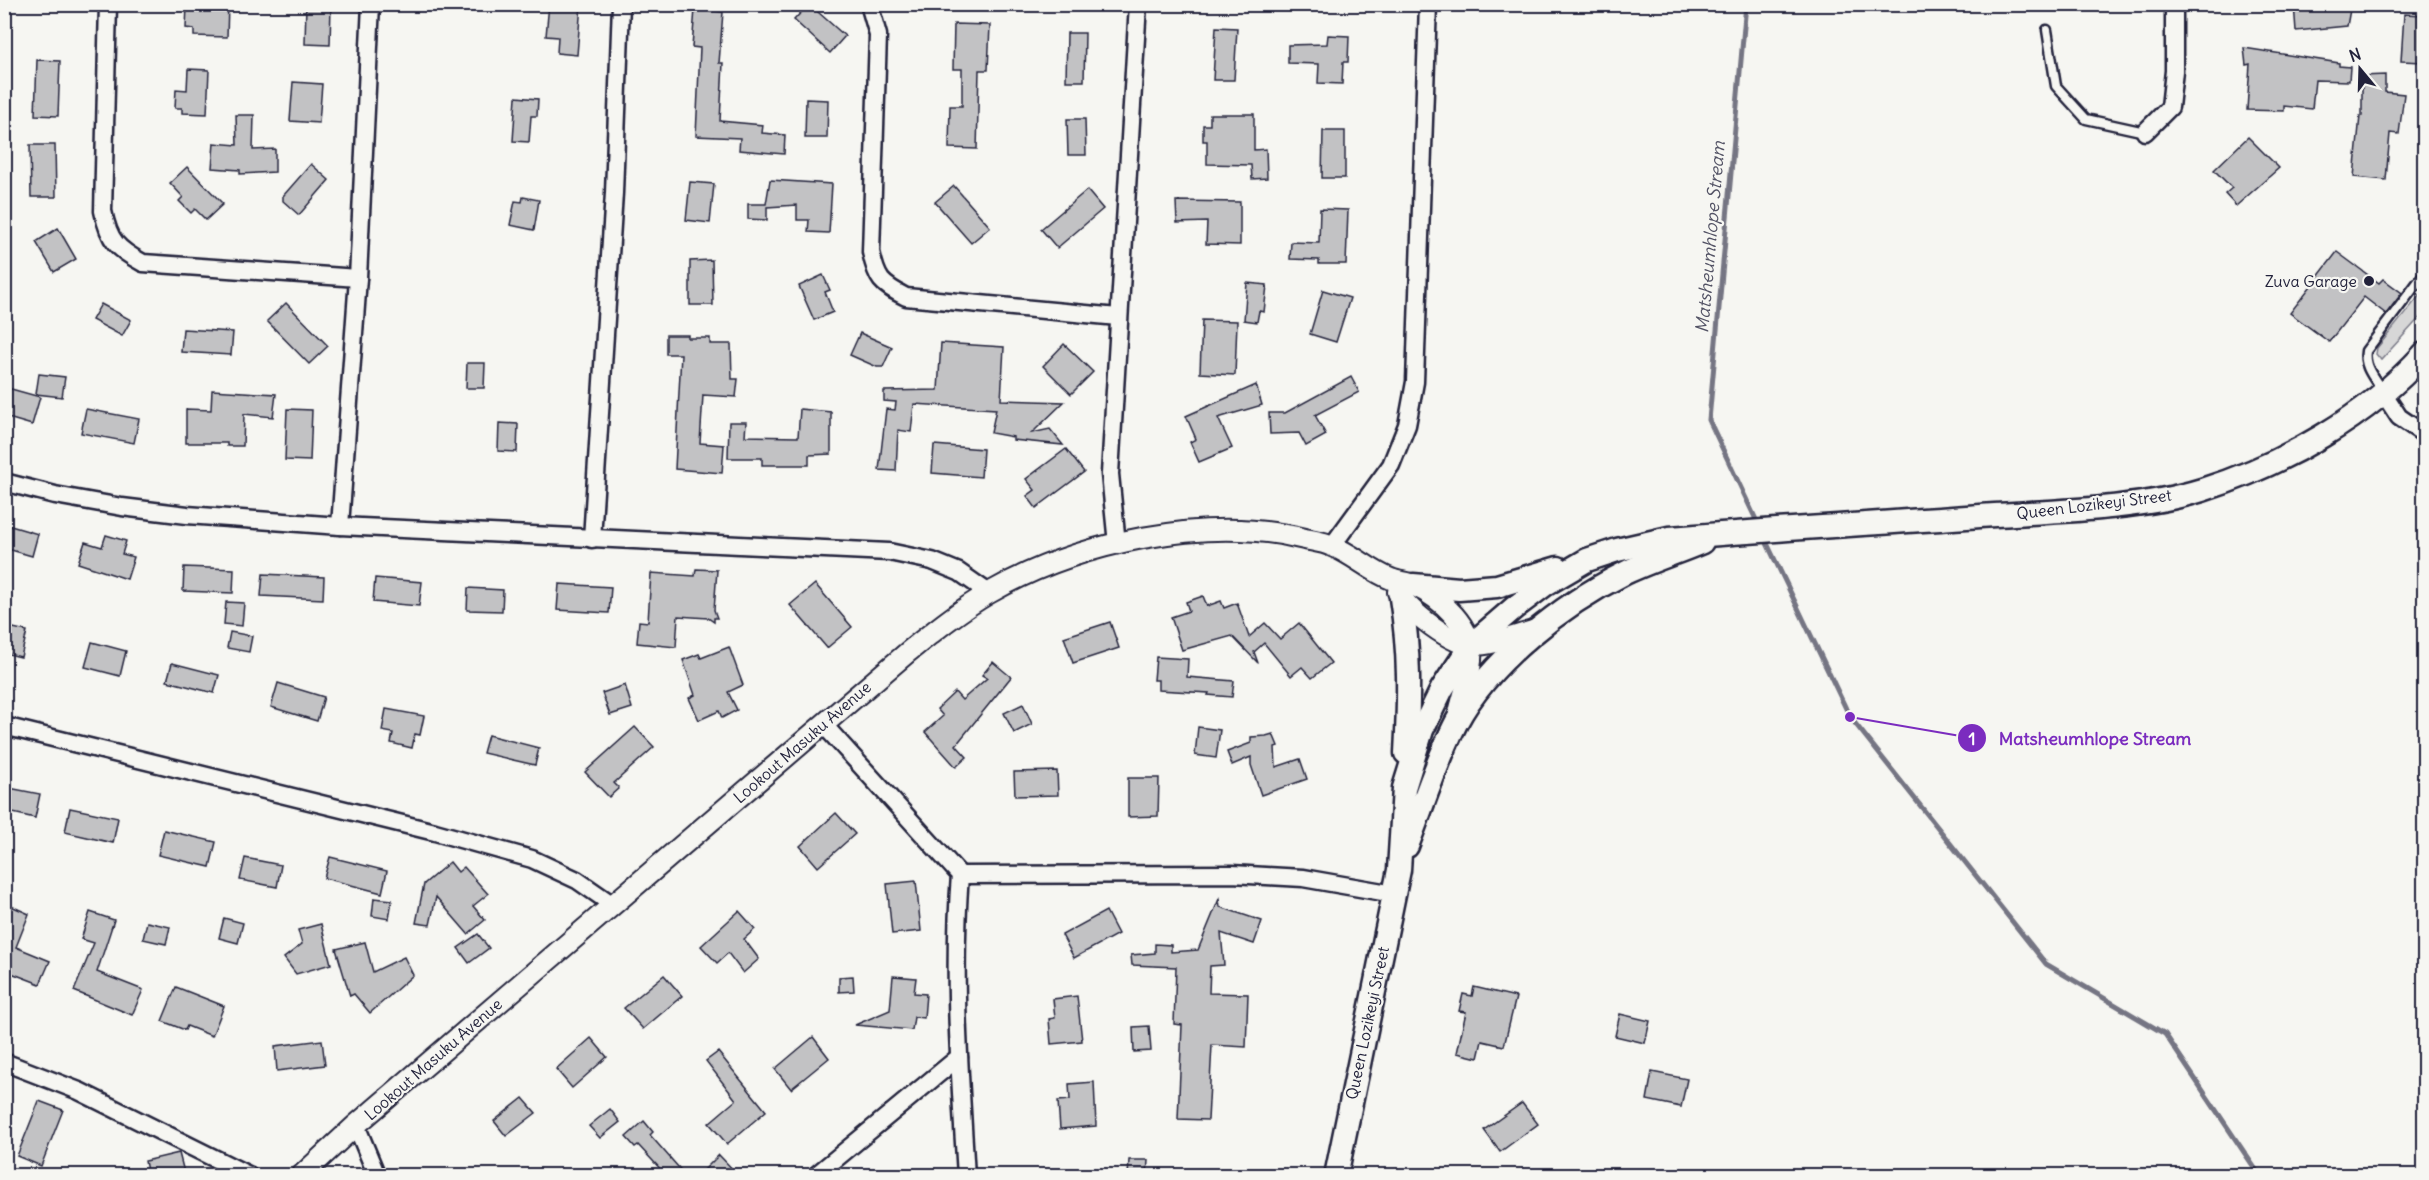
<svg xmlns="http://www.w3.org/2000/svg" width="2429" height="1180" font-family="Delius,sans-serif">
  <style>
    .green { fill: #d7d7d7; stroke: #7c7c89; stroke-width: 1.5 }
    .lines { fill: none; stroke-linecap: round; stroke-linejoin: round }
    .stream { stroke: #757583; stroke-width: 5 }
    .building { fill: #c2c2c4; stroke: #22223b; stroke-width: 1.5 }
    .service-casing { stroke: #22223b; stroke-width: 13 }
    .minor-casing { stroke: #22223b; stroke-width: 21 }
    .tertiary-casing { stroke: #22223b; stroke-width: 24 }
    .secondary-casing { stroke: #22223b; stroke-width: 27 }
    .service { stroke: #f6f6f2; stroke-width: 8 }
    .minor { stroke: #f6f6f2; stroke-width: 16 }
    .tertiary { stroke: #f6f6f2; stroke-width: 20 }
    .secondary { stroke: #f6f6f2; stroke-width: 22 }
    .poi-dot { fill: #22223b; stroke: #f6f6f2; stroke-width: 2 }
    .labels { text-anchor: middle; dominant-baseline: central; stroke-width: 4.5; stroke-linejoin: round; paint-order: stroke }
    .poi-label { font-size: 16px; fill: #22223b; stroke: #f6f6f2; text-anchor: end }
    .street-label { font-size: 16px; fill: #22223b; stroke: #f6f6f2 }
    .water-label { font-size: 18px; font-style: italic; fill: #535365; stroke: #f6f6f2 }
    .leader { fill: none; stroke: #7b2cbf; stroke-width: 2 }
    .callout-dot { fill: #7b2cbf; stroke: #f6f6f2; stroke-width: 2 }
    .mark-label { font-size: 18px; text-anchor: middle; font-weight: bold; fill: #fff }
    .callout-label { font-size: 18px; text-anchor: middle; font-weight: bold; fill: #7b2cbf; stroke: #f6f6f2; stroke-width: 4.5; stroke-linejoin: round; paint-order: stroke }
  </style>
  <rect width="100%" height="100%" fill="#f6f6f2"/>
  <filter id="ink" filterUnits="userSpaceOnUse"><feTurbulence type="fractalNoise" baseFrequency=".0167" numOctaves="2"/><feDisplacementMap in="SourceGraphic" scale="12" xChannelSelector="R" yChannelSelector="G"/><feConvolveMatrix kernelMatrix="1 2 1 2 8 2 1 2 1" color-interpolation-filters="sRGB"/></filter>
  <g filter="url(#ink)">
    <path class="green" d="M2424,290V313L2381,360L2376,354L2377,348Z"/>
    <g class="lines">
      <g class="stream">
        <path d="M1746,4L1709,420L1759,526"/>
        <path d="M1764,537L1850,717L2046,964L2165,1034L2260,1176"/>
      </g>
    </g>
    <g class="building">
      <path d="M195,4H228L227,37L194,36V29L186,28L187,6Z"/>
      <path d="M306,4H331L330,45L305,44Z"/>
      <path d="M549,4H581L577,55L557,53L558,37L546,36Z"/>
      <path d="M809,4L845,36L830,53L794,20Z"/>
      <path d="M2294,4H2351L2347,26L2296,31Z"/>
      <path d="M695,9L723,12L719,63H723L720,121L763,125L762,133L785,135L784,154L739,150L740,138L696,136L700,48L692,47Z"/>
      <path d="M2404,14L2424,15V62L2401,61Z"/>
      <path d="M954,24L990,25L988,70H979L977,149L949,148L950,106H962V69H953Z"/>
      <path d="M1216,27L1237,28L1234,80H1213Z"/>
      <path d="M1067,33H1085L1084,81H1066Z"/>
      <path d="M1328,35L1349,36L1348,62H1343L1342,84L1318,83L1319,64L1288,63V45L1327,44Z"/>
      <path d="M2244,48L2339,63V66L2350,67L2349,81L2315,80L2312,109L2284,106V111L2247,110L2250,64L2246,65Z"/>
      <path d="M37,60L60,61L58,116L35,115Z"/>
      <path d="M188,69L209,70L207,114L182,113V108H175L176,89L187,90Z"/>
      <path d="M2385,75V92L2404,94L2399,134L2390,133L2386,180L2354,177L2360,116H2362V76Z"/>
      <path d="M293,82L322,84L319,123L290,121Z"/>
      <path d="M516,97L538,99L537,116H531L529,142L513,141Z"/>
      <path d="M806,99L828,100L827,138H805Z"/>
      <path d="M1210,114H1254V150L1266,149L1267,178L1252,179L1251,165L1207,164V141H1203V125H1210Z"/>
      <path d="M236,115H254L253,150L275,149V172L240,174V170L212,168L214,143L237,145Z"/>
      <path d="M1067,119H1085L1086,155H1068Z"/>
      <path d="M1323,131H1345V178H1322Z"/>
      <path d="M2248,137L2279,168L2236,206L2225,194L2232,188L2214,170Z"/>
      <path d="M30,145H55L56,197H31Z"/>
      <path d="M311,164L329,180L299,215L283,201V196Z"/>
      <path d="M187,167L223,204L206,220L195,209L191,213L179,201L183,197L170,183Z"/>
      <path d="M770,180L832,184L829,233L808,232L809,220H797V205L767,207V220L748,219V204H766Z"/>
      <path d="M690,182L714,184L710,223L686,220Z"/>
      <path d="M954,186L990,227L971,243L935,202Z"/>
      <path d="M1087,190L1103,209L1057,248L1041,229Z"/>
      <path d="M523,197L539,200L534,230L510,225L515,201L522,202Z"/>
      <path d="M1176,201L1240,202V245L1206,244L1207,222L1177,223Z"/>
      <path d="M1320,209L1348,210L1346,264H1319V260L1290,259L1291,242L1319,243Z"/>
      <path d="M58,228L76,259L54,272L36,242Z"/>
      <path d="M2337,252L2379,283L2383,279L2402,293L2386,314L2364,297L2329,342L2290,313Z"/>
      <path d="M712,260L713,305H690V261Z"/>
      <path d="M823,275L830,290L825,292L833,312L814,320L799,286Z"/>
      <path d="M1247,283L1267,285L1264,312L1259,311L1257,322L1244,320Z"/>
      <path d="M1323,290L1350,298L1336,342L1310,334Z"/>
      <path d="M286,303L328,346L309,364L267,321Z"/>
      <path d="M101,304L131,320L122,336L92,320Z"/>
      <path d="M1202,320L1237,321L1235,375L1200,373Z"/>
      <path d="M183,329L233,332L231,355L181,352Z"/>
      <path d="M860,333L892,347L883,367H877L850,355Z"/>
      <path d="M666,335H688V338H710V344H731L732,379H738L736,397L703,395L700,443L724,445L722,473L675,469L681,354H666Z"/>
      <path d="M941,343L1004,347L1001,400L1064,402L1032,433L1050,429L1063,445L1013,440V437L991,433L996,409L914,404L911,432L898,430L896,471L879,470L886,409L895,410L896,402L884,401V391L938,390Z"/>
      <path d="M1064,344L1093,372L1071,394L1043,366Z"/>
      <path d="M467,363H485L484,388H466Z"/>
      <path d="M39,374L65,377L62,397L36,394Z"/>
      <path d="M1351,377L1359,392L1315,415L1326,435L1306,446L1299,433L1270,434L1269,413H1285Z"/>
      <path d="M1256,385L1262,405L1218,418L1232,448L1199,462L1190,442L1196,439L1186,416Z"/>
      <path d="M4,387L40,397L32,425L8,418L9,414L4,413Z"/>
      <path d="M212,390L276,394L273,417L244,414L243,446H227V443H186V409L211,410Z"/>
      <path d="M86,409L139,419L134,443L81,433Z"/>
      <path d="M287,409L312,410L310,461L285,460Z"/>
      <path d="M800,409L831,412V454L809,455V465H762V458H728L729,422H746L745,436L798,437Z"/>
      <path d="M499,423L518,424L517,452L498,451Z"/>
      <path d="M934,445L983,449L981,477L932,473Z"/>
      <path d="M1066,449L1084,472L1036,508L1027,496L1035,490L1026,479Z"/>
      <path d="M4,524L38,534L32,556L4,548Z"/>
      <path d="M106,535L126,541L122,554L134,557L127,579L78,563L85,542L102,547Z"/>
      <path d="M184,567L234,569L233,593L183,591Z"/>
      <path d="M696,569L717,570L714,610L717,618H714V622L708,618L678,616L676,647L637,643L639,621L648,622L651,573L695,576Z"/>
      <path d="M263,574L324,577L323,599L261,596Z"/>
      <path d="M375,578L422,582L419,606L373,602Z"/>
      <path d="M559,584L611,587L609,613L557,610Z"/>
      <path d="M815,584L852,627L827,648L790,605Z"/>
      <path d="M468,588L503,590L502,611L467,610Z"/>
      <path d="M1203,596L1207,606L1221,601L1224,608L1237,603L1249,637L1265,623L1280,639L1299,623L1331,663L1312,678L1302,667L1291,676L1264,643L1254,652L1258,663L1232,636L1182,650L1171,617L1189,611L1186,602Z"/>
      <path d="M226,602L244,603L242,626L224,624Z"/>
      <path d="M1110,622L1119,648L1073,663L1064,637Z"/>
      <path d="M4,626L27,631L21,657L4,653Z"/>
      <path d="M230,632L252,636L249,652L227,648Z"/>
      <path d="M92,642L126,651L120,676L85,667Z"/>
      <path d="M729,647L743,685L728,692L737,710L722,718L719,711L699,720L689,698L695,695L683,660L699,654L701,658Z"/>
      <path d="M1156,657L1188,659L1187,677L1234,681L1232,697L1208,695L1209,693L1158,690V680H1154Z"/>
      <path d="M993,662L1011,677L956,745L967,757L956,767L925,732L943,716L937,709L955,692L962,700L987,678L982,675Z"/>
      <path d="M172,663L219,675L214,693L167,681Z"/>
      <path d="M278,683L324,697L317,721L271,707Z"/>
      <path d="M625,685L632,708L610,715L602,693Z"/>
      <path d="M1023,704L1032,724L1014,733L1004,713Z"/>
      <path d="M386,709L424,716L420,735L415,734L412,748L391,743L393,733L382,731Z"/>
      <path d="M635,727L654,747L614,783L619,788L609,797L585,772Z"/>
      <path d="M1198,727L1220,730L1216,758L1195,755Z"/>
      <path d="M1273,734L1278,746L1275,747L1276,767L1300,759L1307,779L1261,795L1251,765V757L1232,765L1227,752L1251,743V737L1266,736Z"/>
      <path d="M488,735L539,748L535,765L483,753Z"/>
      <path d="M1057,771L1058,795L1015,796L1014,772Z"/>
      <path d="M1128,778H1159L1158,816L1128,817Z"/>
      <path d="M4,787L40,794L35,818L4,811Z"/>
      <path d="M70,808L118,818L113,843L65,832Z"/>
      <path d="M836,813L855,834L818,867L800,846Z"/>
      <path d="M164,830L216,842L210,867L158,855Z"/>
      <path d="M330,857L387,871L382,893L324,878Z"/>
      <path d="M245,858L281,865L277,887L240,880Z"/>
      <path d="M450,862L458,872L464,867L488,894L473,906L485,920L468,934L436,897L430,925L416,923L424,884Z"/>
      <path d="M916,881L921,931L892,934L887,884Z"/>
      <path d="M374,898L392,900L389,919L372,916Z"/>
      <path d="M1219,899L1220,907L1262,921L1254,944L1221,933L1224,965L1210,966L1209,993L1248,994L1246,1047L1212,1045L1208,1120L1178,1119L1182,1025L1174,1024L1176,967L1132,965L1131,955L1155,953V944L1171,945V952L1198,950Z"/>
      <path d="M9,905L29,914L16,947L50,961L40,984L6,971L4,974V917Z"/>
      <path d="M739,911L755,929L744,939L759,959L743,973L728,953L717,963L701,946Z"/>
      <path d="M1106,911L1118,934L1074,958L1062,935Z"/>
      <path d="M90,912L114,920L97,972L143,990L132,1015L74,991L94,943L81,939Z"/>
      <path d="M224,918L243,923L238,943L219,938Z"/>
      <path d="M147,922L170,927L166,944L143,939Z"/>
      <path d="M321,924L331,964L296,974L284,958L302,944L298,930Z"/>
      <path d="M478,934L489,948L469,963L458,948Z"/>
      <path d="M365,942L373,972L404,957L413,975L370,1013L354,994L350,996L336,949Z"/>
      <path d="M664,975L682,996L643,1029L624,1008Z"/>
      <path d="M853,976L854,991L839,992V977Z"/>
      <path d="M893,976L916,978L914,993L926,994L924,1018L914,1017L912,1030L855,1025L890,1010Z"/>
      <path d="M176,987L224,1006L212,1036L187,1026L185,1030L162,1021Z"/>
      <path d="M1474,987L1516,997L1504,1046L1482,1041L1478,1058L1457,1053L1466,1012L1459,1011L1463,994L1472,996Z"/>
      <path d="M1077,996L1082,1041L1051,1044L1049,1019L1055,1018L1053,999Z"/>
      <path d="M1620,1014L1650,1021L1645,1043L1615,1036Z"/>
      <path d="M1149,1026L1151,1051L1134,1052L1133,1027Z"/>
      <path d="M813,1037L829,1058L791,1089L775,1069Z"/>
      <path d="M591,1038L607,1057L572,1088L556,1069Z"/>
      <path d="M322,1040L325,1065L277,1071L275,1046Z"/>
      <path d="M718,1052L766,1111L727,1144L709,1123L736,1100L706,1061Z"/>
      <path d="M1652,1072L1687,1079L1681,1107L1647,1100Z"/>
      <path d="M1094,1082L1096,1126L1060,1129L1058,1101L1070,1100L1069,1084Z"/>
      <path d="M523,1098L536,1113L506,1136L494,1121Z"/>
      <path d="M39,1101L63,1110L41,1166L17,1156Z"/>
      <path d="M1522,1103L1538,1124L1500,1152L1484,1130Z"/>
      <path d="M610,1109L620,1122L600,1138L589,1126Z"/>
      <path d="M644,1121L653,1132L650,1135L686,1176H667L638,1145L635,1147L626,1137Z"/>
      <path d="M179,1153L185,1176H148L145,1161Z"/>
      <path d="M719,1155L739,1176H698Z"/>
      <path d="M1129,1160H1148L1147,1176H1128Z"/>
    </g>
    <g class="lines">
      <defs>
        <g id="service">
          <path d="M2047,30L2056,86L2086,119L2145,132"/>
          <path d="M2383,392C2375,379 2363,367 2366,351L2424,274"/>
        </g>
        <g id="minor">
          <path d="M108,4L103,211C109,241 117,249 143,263L358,278"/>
          <path d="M869,4L878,35L871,252C877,280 881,284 906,297L1118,317"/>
          <path d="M2145,132L2170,107L2174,71V4"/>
          <path d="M2384,394L2399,417L2424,434"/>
          <path d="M4,482L55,495L122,507L187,515L340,526L889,552L932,561L959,572L989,593"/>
          <path d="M340,526L358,278L371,4"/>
          <path d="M592,539L614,193L621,4"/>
          <path d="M1117,544L1110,474L1138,4"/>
          <path d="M1332,546L1391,465L1407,425L1415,382L1428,4"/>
          <path d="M823,724L960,875C952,975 960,1076 966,1176"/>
          <path d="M4,726L435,832L532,859L577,880L613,905"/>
          <path d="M960,875L1232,874L1303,878L1394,894"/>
          <path d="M4,1062L79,1091L250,1176"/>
          <path d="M356,1125L377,1176"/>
          <path d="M815,1176L959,1057"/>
        </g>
        <g id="tertiary">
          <path d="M1398,592C1408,611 1452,645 1473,645C1494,645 1517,635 1537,630"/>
          <path d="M301,1176L356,1125L908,652C934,631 960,610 989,593C1076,543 1207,514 1305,539C1314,541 1324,542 1332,546C1353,554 1370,571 1391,579C1398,582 1406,582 1413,585C1441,598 1474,627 1471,660C1470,677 1463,696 1459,713"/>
        </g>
        <g id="secondary">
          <path d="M1413,585L1459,589L1497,586L1558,568"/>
          <path d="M1401,598C1410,653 1409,698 1406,753"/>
          <path d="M1407,846C1423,805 1436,762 1456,723C1489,661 1563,604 1625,573C1650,561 1676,553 1702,542"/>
          <path d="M1336,1176L1399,870L1404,788L1422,730L1442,689L1471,645L1514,608L1546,584L1587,560L1617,550L1669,538C1778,529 1887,523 1995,515C2060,511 2141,509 2202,490C2284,464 2367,417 2424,354"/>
        </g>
      </defs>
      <use href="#service" class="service-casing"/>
      <use href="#minor" class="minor-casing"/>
      <use href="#tertiary" class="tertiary-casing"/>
      <use href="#secondary" class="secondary-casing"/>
      <use href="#service" class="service"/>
      <use href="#minor" class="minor"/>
      <use href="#tertiary" class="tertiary"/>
      <use href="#secondary" class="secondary"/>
    </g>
  </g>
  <circle class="poi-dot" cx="2369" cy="281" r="6"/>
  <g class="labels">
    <g class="poi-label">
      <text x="2357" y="281">Zuva Garage</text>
    </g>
    <g class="street-label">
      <text transform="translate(2094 504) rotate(-7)">Queen Lozikeyi Street</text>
      <text transform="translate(802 742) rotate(-41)">Lookout Masuku Avenue</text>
      <text transform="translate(1367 1023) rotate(-78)">Queen Lozikeyi Street</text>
      <text transform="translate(433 1059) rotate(-41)">Lookout Masuku Avenue</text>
    </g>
    <g class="water-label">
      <text transform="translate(1710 237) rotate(-85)">Matsheumhlope Stream</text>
    </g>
  </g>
  <path class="leader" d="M1850 717L1972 738"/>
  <g class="callout-dot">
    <circle cx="1850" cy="717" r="6"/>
    <circle cx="1972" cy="738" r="15"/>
  </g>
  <g class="mark-label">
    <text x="1972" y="745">1</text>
  </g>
  <g class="callout-label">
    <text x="2095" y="745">Matsheumhlope Stream</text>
  </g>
  <rect width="2429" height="1180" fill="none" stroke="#f6f6f2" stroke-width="24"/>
  <rect x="12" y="12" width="2405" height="1156" fill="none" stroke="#22223b" stroke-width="2" filter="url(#ink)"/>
  <g transform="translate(2360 69) rotate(341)" stroke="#f6f6f2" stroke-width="4.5" paint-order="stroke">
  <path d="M0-4.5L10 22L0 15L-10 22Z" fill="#22223b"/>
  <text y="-9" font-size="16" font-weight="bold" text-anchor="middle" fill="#22223b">N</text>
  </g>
</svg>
